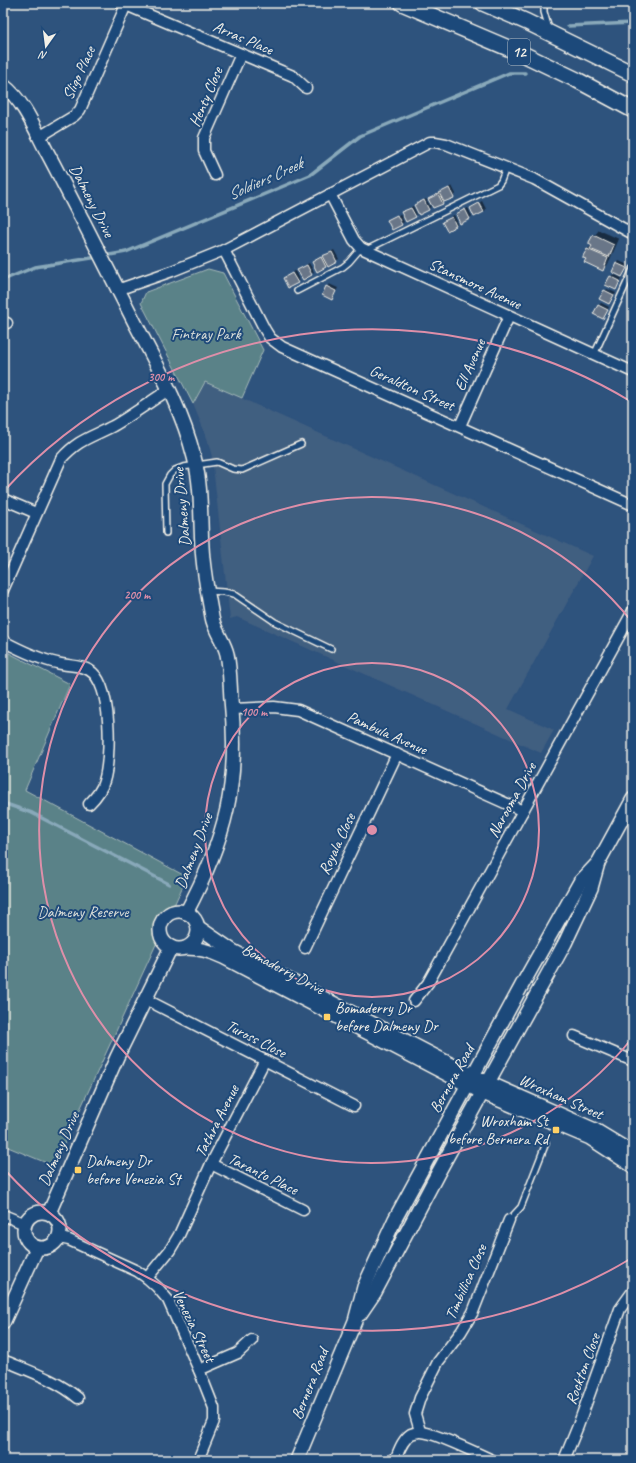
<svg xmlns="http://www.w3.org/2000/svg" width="636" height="1463" font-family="Caveat,sans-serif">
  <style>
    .built { fill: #405e80 }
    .green { fill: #5a8288; stroke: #a7bab8 }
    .shadow { fill: #0007 }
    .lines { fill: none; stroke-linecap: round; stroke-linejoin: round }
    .stream { stroke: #89a9ba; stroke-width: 3.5 }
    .building { fill: #697688; stroke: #f4f1e8 }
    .lane-casing { stroke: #f4f1e8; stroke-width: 8 }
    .street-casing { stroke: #f4f1e8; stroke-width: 13 }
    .secondary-casing { stroke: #f4f1e8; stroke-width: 16 }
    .primary-casing { stroke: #f4f1e8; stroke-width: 18 }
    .lane { stroke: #1f4a7a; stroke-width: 5 }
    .street { stroke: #1f4a7a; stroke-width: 10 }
    .secondary { stroke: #1f4a7a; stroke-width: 13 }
    .primary { stroke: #1f4a7a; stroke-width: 15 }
    .ring { fill: none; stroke: #de8fa9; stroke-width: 2 }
    .poi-dot { fill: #ffd166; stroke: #1f4a7a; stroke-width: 1.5 }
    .labels { text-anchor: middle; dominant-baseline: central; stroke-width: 4; stroke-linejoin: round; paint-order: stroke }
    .shield { fill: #1f4a7a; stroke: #b4bfc7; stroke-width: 1 }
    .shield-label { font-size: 15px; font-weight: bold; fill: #f4f1e8 }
    .street-label { font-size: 16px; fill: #f4f1e8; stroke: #1f4a7a }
    .park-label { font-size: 16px; fill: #dde0da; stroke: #1f4a7a }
    .poi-label { font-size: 16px; fill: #f4f1e8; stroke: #1f4a7a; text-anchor: start }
    .water-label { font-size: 17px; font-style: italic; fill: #d9dfdc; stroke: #1f4a7a }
    .centre { fill: #de8fa9; stroke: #1f4a7a; stroke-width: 2 }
    .ring-label { font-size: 12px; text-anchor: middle; font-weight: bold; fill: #de8fa9; stroke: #1f4a7a; stroke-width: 4; stroke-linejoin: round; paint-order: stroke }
  </style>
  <rect width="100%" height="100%" fill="#2e537d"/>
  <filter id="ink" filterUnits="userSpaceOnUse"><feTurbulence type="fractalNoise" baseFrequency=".025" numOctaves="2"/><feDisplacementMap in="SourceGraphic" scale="8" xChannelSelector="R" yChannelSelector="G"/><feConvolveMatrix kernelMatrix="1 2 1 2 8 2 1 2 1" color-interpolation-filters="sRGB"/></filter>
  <g filter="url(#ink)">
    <path class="built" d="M205,382L593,556L508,709L554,730L541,753L237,617L230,619L212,457L207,438L193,404Z"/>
    <g class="green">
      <path d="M208,269L223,273L263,350L242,398L205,382L193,404L141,303L146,292Z"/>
      <path d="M3,650L70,684L25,790L187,877L54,1166L3,1145Z"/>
    </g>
    <g class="shadow">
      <path d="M452,186L456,194L454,197L442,203L429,199Z"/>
      <path d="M426,199L431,207L428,209L415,205Z"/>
      <path d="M482,201L486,209L484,212L471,208Z"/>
      <path d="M413,206L417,214L415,216L402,213Z"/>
      <path d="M468,208L472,216L470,218L457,214Z"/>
      <path d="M400,214L404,222L401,224L388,220Z"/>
      <path d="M454,215L458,223L456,226L443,222Z"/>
      <path d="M599,230L619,239L608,264L603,270L584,258L588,249L592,245L594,236Z"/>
      <path d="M334,250L339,259L318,271L313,262Z"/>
      <path d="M619,261L628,265L622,276L613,271Z"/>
      <path d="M309,263L314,272L311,274L299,270Z"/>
      <path d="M295,271L299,280L297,282L284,278Z"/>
      <path d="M613,274L622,278L616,289L611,277Z"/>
      <path d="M329,284L338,288L332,299L323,294Z"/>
      <path d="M607,289L616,293L609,303L605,291Z"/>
      <path d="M601,303L609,307L603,318L598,306Z"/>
    </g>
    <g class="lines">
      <g class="stream">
        <path d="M568,26L633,23"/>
        <path d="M104,256L126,252L310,175L360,136L509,73H525"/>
        <path d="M3,280L35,267L98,257"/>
        <path d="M3,803L32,813L169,884"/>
      </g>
    </g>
    <g class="building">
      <path d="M449,188L454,198L444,202L439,193Z"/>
      <path d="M438,194L443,204L433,208L428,199Z"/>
      <path d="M424,200L429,210L419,215L414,205Z"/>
      <path d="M479,203L484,212L474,217L470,208Z"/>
      <path d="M411,208L416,217L406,222L401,212Z"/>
      <path d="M465,209L470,219L460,224L456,214Z"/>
      <path d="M397,215L402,225L392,230L387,220Z"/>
      <path d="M452,217L456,226L447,231L442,222Z"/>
      <path d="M593,235L614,245L609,257L590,249L592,246L589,244V242Z"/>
      <path d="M587,249L608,258L603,271L584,262L586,259L583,258V256Z"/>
      <path d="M332,252L337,262L328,267L322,256Z"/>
      <path d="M321,257L326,267L317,272L312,262Z"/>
      <path d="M616,263L627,268L622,277L612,272Z"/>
      <path d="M307,265L312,275L303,280L297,270Z"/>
      <path d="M292,273L298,283L288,288L283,278Z"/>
      <path d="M610,276L620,281L616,290L605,285Z"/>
      <path d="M326,286L336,291L332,300L322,295Z"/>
      <path d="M604,290L614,295L609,304L599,299Z"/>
      <path d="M598,305L608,310L603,319L593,314Z"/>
    </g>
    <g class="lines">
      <defs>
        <g id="lane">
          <path d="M544,3V12L549,29"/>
          <path d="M366,250L498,185L501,181L506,168"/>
          <path d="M297,291L343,267L349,262L361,248"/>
          <path d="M594,355L633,269"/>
          <path d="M166,533L165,484L170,475L175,470L183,467L217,462L233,469L242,470L301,444"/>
          <path d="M208,591L224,592L234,594L275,622L331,649"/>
          <path d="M509,1220L521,1207L546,1143"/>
        </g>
        <g id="street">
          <path d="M121,3L293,76L306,88"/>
          <path d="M39,137L74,116L80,110L126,5"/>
          <path d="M215,175L204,151V138L241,54"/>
          <path d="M330,194L354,240L361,248L633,372"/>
          <path d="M224,250L265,330L270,338L282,347L633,505"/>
          <path d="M117,290L172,271L224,250L430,142H435L446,144L534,179L633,234"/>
          <path d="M3,322L7,323"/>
          <path d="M460,426L509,316"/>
          <path d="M3,499L36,513"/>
          <path d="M3,590L61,459C79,439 90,438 113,426C132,415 151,401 170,389"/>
          <path d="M3,641C20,650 38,659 57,663C67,666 80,665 89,670C113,683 111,759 104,781C102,790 96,797 89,804"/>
          <path d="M233,709L274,707L298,710L523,811"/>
          <path d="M305,948L397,754"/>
          <path d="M145,999L354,1106"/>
          <path d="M414,1001L428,983L633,611"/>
          <path d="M574,1036L633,1061"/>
          <path d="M211,1164L303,1210"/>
          <path d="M3,1215L25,1224"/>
          <path d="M59,1238L69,1240L137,1271L147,1278L157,1287L168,1300L199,1370L214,1408V1421L198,1460"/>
          <path d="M147,1278L170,1250L179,1235L211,1164L265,1060"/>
          <path d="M3,1360C29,1371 57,1380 78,1398"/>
          <path d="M199,1370L238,1353L252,1340"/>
          <path d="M420,1431L415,1414L420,1398L438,1362L461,1332L473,1312L509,1220"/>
          <path d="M395,1460C399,1451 402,1440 411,1434C414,1433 417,1432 420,1432C431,1431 479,1454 492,1460"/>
          <path d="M564,1460L578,1426L620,1309L633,1291"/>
        </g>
        <g id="secondary">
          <path d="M3,85C24,101 35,129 47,152C59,174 70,197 82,219C100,254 117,288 135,323C158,367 182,409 194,457C202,486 200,516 202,546C203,570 208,594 212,617C214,630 224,641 227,654C230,668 230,684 231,699C240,783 226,838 186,913"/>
          <circle cx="179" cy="930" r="19"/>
          <path d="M198,927L233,951L473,1076L595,1130L633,1153"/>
          <path d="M186,948C199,948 210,951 223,957L483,1093L590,1138L633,1166"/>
          <circle cx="42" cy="1230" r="18"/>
          <path d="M49,1213L117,1057L171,947"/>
          <path d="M360,1314L375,1292L438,1173L565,943L591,888L598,863L633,799"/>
          <path d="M3,1323L37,1248"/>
          <path d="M297,1460L355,1321L364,1287L395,1219L522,985L580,882L598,863"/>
        </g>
        <g id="primary">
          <path d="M402,3L527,56L577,80L633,110"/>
          <path d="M483,3L527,22L633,74"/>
        </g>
      </defs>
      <use href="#lane" class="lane-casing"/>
      <use href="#street" class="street-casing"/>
      <use href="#secondary" class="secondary-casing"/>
      <use href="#primary" class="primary-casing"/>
      <use href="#lane" class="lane"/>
      <use href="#street" class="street"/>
      <use href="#secondary" class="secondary"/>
      <use href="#primary" class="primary"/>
    </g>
  </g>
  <g class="ring">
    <circle cx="372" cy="830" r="167"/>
    <path d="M633 1037A333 333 0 1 1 633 623"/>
    <path d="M630 1259A500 500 0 0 1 3 1168M3 492A500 500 0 0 1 630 401"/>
  </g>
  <g class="poi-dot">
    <rect x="323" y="1013" width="8" height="8" rx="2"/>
    <rect x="552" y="1126" width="8" height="8" rx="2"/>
    <rect x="74" y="1166" width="8" height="8" rx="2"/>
  </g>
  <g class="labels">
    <rect class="shield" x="508" y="39" width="22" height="26" rx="3"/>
    <g class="shield-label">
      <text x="519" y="52">12</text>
    </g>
    <g class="street-label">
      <text transform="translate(243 38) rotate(23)">Arras Place</text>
      <text transform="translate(79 73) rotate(-65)">Sligo Place</text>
      <text transform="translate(206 97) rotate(-67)">Henty Close</text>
      <text transform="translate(92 201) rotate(63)">Dalmeny Drive</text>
      <text transform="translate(475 284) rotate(25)">Stansmore Avenue</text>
      <text transform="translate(470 365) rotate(-66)">Ell Avenue</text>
      <text transform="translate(412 388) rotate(24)">Geraldton Street</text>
      <text transform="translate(182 507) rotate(-95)">Dalmeny Drive</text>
      <text transform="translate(387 733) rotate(24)">Pambula Avenue</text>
      <text transform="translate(512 800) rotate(-61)">Narooma Drive</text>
      <text transform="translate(337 844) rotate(-65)">Royala Close</text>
      <text transform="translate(194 851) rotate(-69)">Dalmeny Drive</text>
      <text transform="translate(283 969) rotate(28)">Bomaderry Drive</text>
      <text transform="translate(256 1039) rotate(27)">Tuross Close</text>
      <text transform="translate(452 1079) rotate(-61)">Bernera Road</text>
      <text transform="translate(561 1097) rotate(24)">Wroxham Street</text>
      <text transform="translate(217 1121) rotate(-63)">Tathra Avenue</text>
      <text transform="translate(59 1149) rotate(-66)">Dalmeny Drive</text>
      <text transform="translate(263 1174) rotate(26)">Taranto Place</text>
      <text transform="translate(466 1282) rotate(-66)">Timbillica Close</text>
      <text transform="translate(194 1326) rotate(64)">Venezia Street</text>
      <text transform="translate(583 1369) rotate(-70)">Rockton Close</text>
      <text transform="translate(310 1384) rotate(-68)">Bernera Road</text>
    </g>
    <g class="park-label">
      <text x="206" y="334">Fintray Park</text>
      <text x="83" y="912">Dalmeny Reserve</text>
    </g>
    <g class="poi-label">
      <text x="335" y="1008">Bomaderry Dr<tspan x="335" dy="18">before Dalmeny Dr</tspan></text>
      <text x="548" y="1121" text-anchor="end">Wroxham St<tspan x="548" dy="18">before Bernera Rd</tspan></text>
      <text x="86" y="1161">Dalmeny Dr<tspan x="86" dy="18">before Venezia St</tspan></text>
    </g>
    <g class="water-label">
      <text transform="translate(265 179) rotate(-24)">Soldiers Creek</text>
    </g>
  </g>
  <circle cx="372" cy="830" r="6" class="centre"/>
  <g class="ring-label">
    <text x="161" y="381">300 m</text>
    <text x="137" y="599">200 m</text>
    <text x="254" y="716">100 m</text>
  </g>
  <rect width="636" height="1463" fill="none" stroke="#1f4a7a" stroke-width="16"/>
  <rect x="8" y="8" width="620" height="1447" fill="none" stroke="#f4f1e8" stroke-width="1.5" filter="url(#ink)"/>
  <g transform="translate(46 46) rotate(194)" stroke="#1f4a7a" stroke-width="3" paint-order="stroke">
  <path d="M0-3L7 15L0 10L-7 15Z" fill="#f4f1e8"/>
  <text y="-6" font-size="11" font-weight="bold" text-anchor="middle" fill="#f4f1e8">N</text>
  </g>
</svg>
